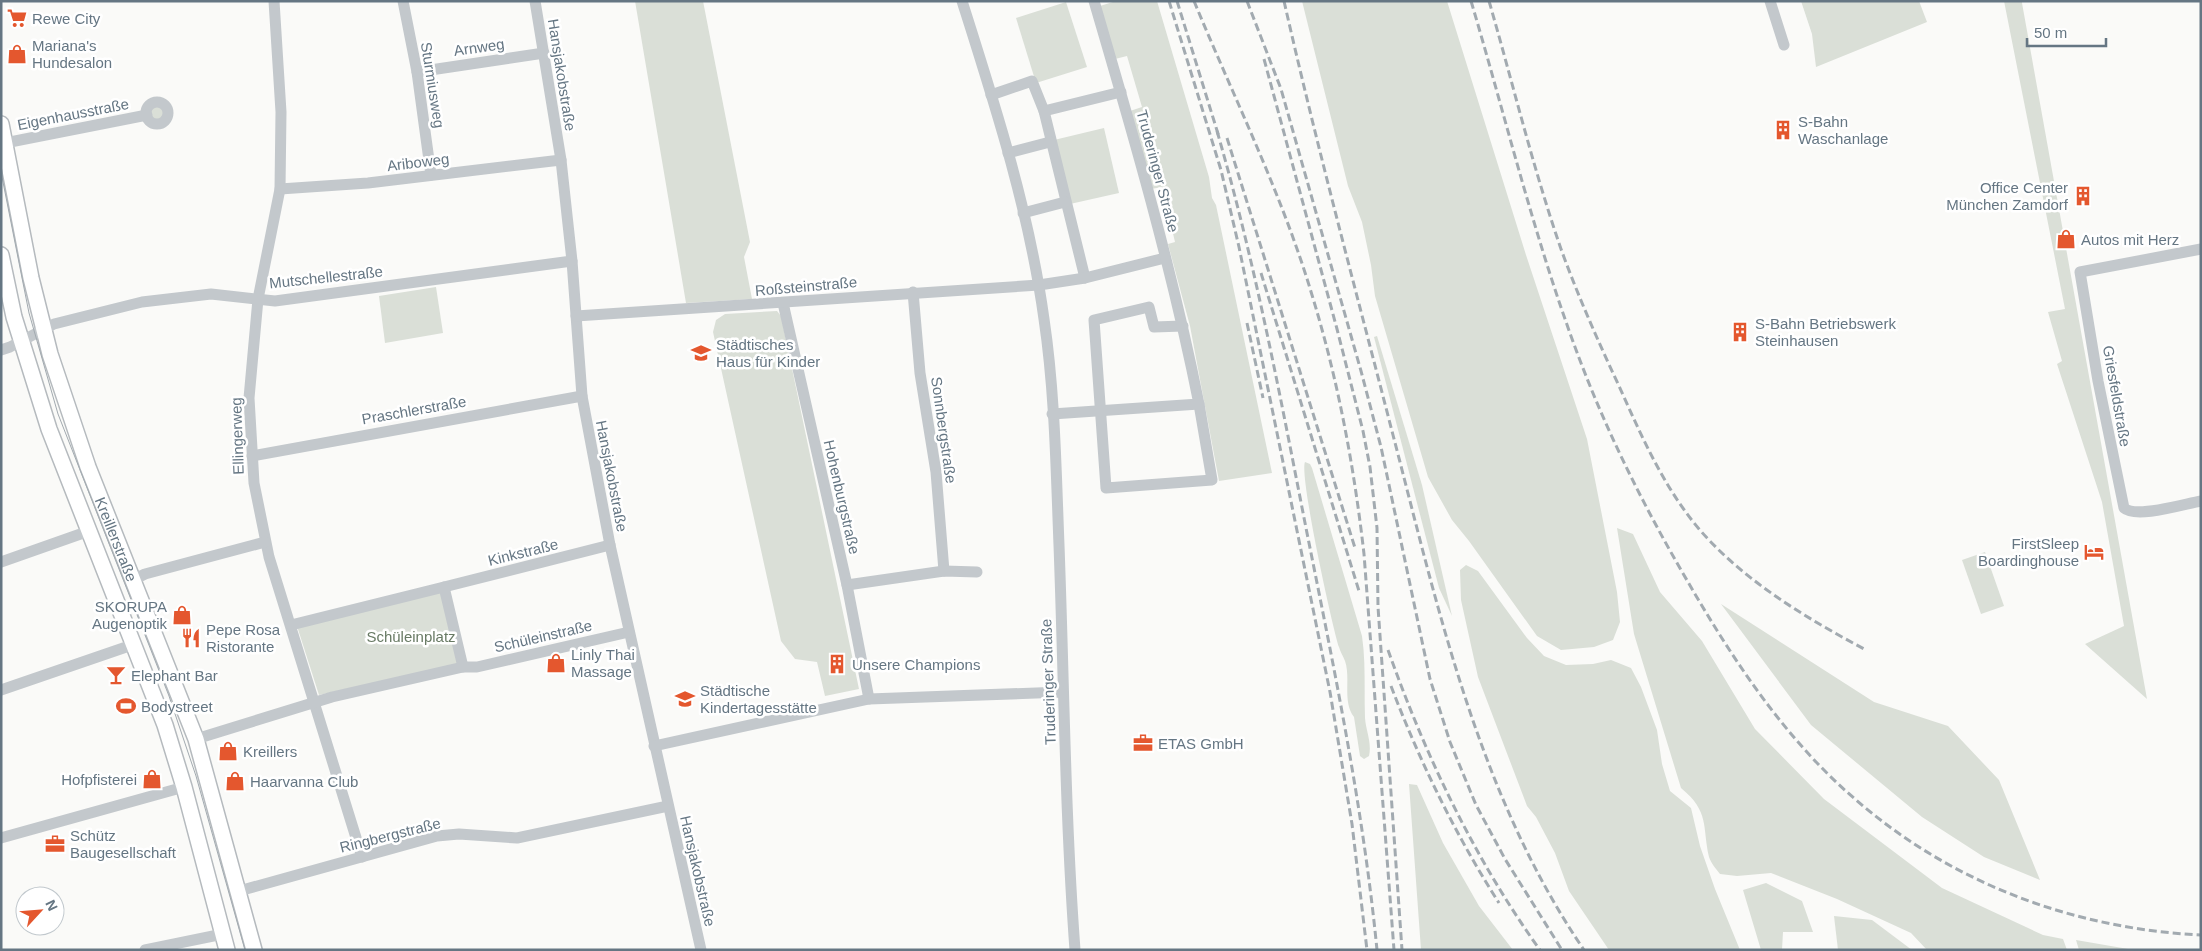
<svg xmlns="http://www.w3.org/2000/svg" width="2202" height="951" font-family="Arial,sans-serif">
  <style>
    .green { fill: #dadfd7 }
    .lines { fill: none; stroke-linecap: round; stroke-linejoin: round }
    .major-casing { stroke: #b5babe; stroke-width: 18 }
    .minor { stroke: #c3c8cc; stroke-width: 11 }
    .major { stroke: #fff; stroke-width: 15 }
    .tram { stroke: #a2aab0; stroke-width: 1 }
    .rail { stroke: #a2aab0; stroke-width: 3; stroke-dasharray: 8 4; stroke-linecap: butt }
    .labels { text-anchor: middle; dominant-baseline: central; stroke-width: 5; stroke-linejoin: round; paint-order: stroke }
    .poi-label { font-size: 15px; fill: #657683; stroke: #fff; text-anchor: start }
    .street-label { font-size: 15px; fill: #657683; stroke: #fff }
    .park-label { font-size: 15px; fill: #687a64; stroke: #fff }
  </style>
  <rect width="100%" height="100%" fill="#fafaf8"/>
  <g class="green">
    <path d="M635,1H703L750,242L744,257L752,299L686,303Z"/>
    <path d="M1116,1H1157L1209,177L1212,198L1216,205L1272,473L1219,481L1190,326L1168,244L1175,242L1162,187L1151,189L1130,111L1142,107L1127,56L1115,59L1100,6Z"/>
    <path d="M1302,1H1447L1526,255L1587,439L1617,592L1620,622L1613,640L1594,647L1561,650L1537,636L1469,541L1452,520L1428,477L1375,296L1371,265L1362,222L1348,186Z"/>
    <path d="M1801,1H1919L1927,22L1816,67L1812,34Z"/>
    <path d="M2004,1H2022V3L2147,699L2085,644L2124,626L2102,502L2057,364L2062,361L2048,312L2065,309Z"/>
    <path d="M1066,2L1087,67L1036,83L1016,18Z"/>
    <circle cx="157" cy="113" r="7"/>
    <path d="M1104,128L1119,193L1070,204L1054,140Z"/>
    <path d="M436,287L443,333L385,343L379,296Z"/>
    <path d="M777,311L781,316L859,689L825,696L817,662L795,659L781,641L713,332L716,320L725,314Z"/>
    <path d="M1377,336L1422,485L1452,616L1439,588L1374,337Z"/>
    <path d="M1305,462L1310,464L1312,468L1362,636C1366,663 1364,690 1365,718C1366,731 1372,743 1369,756L1364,759L1360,756L1354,717C1342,701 1351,678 1345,661C1343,656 1340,651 1339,647C1332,625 1299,475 1305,462Z"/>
    <path d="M1617,528L1633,534L1660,592L1702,641L1755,729L1824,799L1942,888L2043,935L2063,939L2067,950H1927L1911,933L1837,899L1771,873L1737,876L1720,874C1716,869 1711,863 1709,857C1702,826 1710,812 1681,788L1634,634Z"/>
    <path d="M1985,552L2004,606L1981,614L1962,560Z"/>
    <path d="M1466,565L1478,571L1527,638L1544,656L1566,665L1593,664L1611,660L1631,668L1641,687L1657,730L1662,764L1670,791L1691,808L1700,846L1715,889L1740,950H1609L1569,891L1555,853L1536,817L1527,806L1478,677L1461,600L1460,570Z"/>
    <path d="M445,590L462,663L319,695L296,623Z"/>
    <path d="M1721,604L1874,702L1948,726L1999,780L2040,880L1984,857L1922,817L1811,725Z"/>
    <path d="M1409,784L1417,785L1443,843L1479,906L1513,950H1421Z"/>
    <path d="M1766,883L1802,901L1813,932H1783L1782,950H1761L1743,890Z"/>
    <path d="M1834,916L1872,920L1912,950H1838Z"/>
    <path d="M2076,940L2134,950H2079Z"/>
  </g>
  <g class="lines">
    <defs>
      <g id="major">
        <path id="s1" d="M1,124L31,278L50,354L88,467L196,739L254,950"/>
        <path d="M1,255L14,317L49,429L165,725L184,787L227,950"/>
      </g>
    </defs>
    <use href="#major" class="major-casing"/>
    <g class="minor">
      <path d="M274,1L281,112L280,189L258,299L249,398L254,483L269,557L362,857"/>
      <path d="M403,1L417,72L431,175"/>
      <path d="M535,1L561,160L572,261L582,396L610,545L701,950"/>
      <path d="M962,1C995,105 1029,210 1044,319C1055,393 1056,470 1059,545C1064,680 1065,815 1075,950"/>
      <path d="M1770,1L1784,45"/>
      <path d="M417,72L544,53"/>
      <path d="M991,95L1032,81L1044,111L1085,278"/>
      <circle cx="157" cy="113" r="11"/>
      <path d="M1044,111L1121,92"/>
      <path d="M5,143L147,115"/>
      <path d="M1008,153L1050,142"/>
      <path d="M280,189L368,183L561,160"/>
      <path d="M1023,213L1065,202"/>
      <path d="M2201,249L2080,272L2098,381L2124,508C2136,519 2184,504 2201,501"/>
      <path d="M913,292L920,373L936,472L944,571"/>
      <path d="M783,303L847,585L869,699"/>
      <path d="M576,316L1039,285L1085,278L1165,258"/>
      <path d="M1183,326L1154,327L1149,307L1094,320L1106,488L1212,480L1199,404"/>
      <path d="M1,350L10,347L54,324L142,302L211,294L275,301L572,261"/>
      <path d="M1052,414L1199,404C1172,268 1133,134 1094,1"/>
      <path d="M252,456L582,396"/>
      <path d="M1,562L89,531"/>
      <path d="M133,580L145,574L265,542"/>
      <path d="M847,585L944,571L977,572"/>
      <path d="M444,587L610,545"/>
      <path d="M463,667H477L629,632"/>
      <path d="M1,690L135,644"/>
      <path d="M196,739L332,697L463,667L444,587L291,625"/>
      <path d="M654,746L869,699L1063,692"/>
      <path d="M1,838L184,787"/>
      <path d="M239,891L437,836L459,834L517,838L668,806"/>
      <path d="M145,950L223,934"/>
    </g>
    <use href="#major" class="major"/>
    <path class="tram" d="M1,172L29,313L58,414L169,696L196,776L245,950"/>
    <g class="rail">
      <path d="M1169,1L1221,170L1239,247L1330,692L1352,824L1367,950"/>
      <path d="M1177,1L1219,137"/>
      <path d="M1194,1C1234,98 1282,194 1312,295C1338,380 1354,466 1364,554L1394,950"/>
      <path d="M1247,1L1281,89L1361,371L1381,447L1430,679L1450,742L1476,805L1505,859L1562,950"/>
      <path d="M1284,1C1317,147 1356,291 1393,435C1439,612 1479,796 1584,950"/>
      <path d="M1471,1C1507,122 1536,245 1581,363C1610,439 1647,512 1688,582C1733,660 1786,740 1855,799C1951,883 2074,929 2201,935"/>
      <path d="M1489,1C1513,84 1533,168 1561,249C1578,296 1598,341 1619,386C1642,437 1663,486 1699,529C1744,581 1806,618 1866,650"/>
      <path d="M1264,59L1337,329L1363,431L1370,467L1377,528L1378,607L1402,950"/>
      <path d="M1217,131C1255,262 1280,395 1306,528C1334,668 1363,807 1377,950"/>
      <path d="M1227,138L1355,548"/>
      <path d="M1261,273L1359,591"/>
      <path d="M1247,323L1263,398"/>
      <path d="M1388,650C1426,757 1474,858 1540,950"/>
      <path d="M1391,686C1420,762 1455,834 1499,903"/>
    </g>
  </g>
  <defs>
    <symbol id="supermarket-bare" viewBox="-9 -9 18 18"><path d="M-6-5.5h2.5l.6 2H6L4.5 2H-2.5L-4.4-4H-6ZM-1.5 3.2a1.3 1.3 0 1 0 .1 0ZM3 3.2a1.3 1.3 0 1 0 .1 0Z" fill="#e4572e" stroke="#fff" stroke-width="2.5" paint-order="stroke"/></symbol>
    <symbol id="shop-bare" viewBox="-9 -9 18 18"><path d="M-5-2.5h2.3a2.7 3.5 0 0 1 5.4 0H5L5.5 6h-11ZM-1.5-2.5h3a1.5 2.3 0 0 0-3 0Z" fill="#e4572e" stroke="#fff" stroke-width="2.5" paint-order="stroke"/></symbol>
    <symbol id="building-bare" viewBox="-9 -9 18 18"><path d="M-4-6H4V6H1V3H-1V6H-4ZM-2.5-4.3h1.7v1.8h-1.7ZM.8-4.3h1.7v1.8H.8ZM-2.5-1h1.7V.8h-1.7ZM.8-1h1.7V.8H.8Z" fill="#e4572e" stroke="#fff" stroke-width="2.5" paint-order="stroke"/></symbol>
    <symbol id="school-bare" viewBox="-9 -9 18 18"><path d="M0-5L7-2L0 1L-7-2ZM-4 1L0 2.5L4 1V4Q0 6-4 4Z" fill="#e4572e" stroke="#fff" stroke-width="2.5" paint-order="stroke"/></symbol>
    <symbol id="hotel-bare" viewBox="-9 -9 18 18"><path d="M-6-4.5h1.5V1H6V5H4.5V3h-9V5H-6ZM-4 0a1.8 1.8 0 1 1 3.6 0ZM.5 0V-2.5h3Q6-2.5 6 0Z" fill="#e4572e" stroke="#fff" stroke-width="2.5" paint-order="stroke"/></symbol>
    <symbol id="restaurant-bare" viewBox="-9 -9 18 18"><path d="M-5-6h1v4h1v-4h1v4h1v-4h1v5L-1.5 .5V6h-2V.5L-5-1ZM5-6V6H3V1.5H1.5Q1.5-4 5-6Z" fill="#e4572e" stroke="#fff" stroke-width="2.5" paint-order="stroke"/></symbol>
    <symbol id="bar-bare" viewBox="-9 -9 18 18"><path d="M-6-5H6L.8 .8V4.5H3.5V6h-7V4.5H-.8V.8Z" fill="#e4572e" stroke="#fff" stroke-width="2.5" paint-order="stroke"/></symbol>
    <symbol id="stadium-bare" viewBox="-9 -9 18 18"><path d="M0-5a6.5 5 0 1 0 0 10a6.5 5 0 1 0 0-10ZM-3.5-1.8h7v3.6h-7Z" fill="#e4572e" stroke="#fff" stroke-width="2.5" paint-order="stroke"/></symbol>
    <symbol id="office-bare" viewBox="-9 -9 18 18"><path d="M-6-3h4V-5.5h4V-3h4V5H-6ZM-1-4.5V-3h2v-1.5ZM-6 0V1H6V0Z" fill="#e4572e" stroke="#fff" stroke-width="2.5" paint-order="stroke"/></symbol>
  </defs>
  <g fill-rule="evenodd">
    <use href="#supermarket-bare" x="3" y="4" width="28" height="28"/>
    <use href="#shop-bare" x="3" y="40" width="28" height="28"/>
    <use href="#building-bare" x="1769" y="116" width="28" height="28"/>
    <use href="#building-bare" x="2069" y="182" width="28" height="28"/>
    <use href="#shop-bare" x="2052" y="225" width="28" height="28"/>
    <use href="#building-bare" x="1726" y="318" width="28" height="28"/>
    <use href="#school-bare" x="687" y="339" width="28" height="28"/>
    <use href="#hotel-bare" x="2080" y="538" width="28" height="28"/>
    <use href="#shop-bare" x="168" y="601" width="28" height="28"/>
    <use href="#restaurant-bare" x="177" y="624" width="28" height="28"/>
    <use href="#shop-bare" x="542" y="649" width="28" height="28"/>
    <use href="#building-bare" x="823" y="650" width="28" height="28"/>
    <use href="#bar-bare" x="102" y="661" width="28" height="28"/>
    <use href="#school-bare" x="671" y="685" width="28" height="28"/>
    <use href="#stadium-bare" x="112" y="692" width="28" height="28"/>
    <use href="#office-bare" x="1129" y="729" width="28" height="28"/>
    <use href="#shop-bare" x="214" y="737" width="28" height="28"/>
    <use href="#shop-bare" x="138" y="765" width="28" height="28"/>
    <use href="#shop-bare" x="221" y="767" width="28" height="28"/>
    <use href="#office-bare" x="41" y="830" width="28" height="28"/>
  </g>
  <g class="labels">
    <g class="poi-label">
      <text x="32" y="18">Rewe City</text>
      <text x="32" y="45">Mariana's<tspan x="32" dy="17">Hundesalon</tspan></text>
      <text x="1798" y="121">S-Bahn<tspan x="1798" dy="17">Waschanlage</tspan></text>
      <text x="2068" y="187" text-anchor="end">Office Center<tspan x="2068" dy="17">München Zamdorf</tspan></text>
      <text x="2081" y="239">Autos mit Herz</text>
      <text x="1755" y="323">S-Bahn Betriebswerk<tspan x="1755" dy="17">Steinhausen</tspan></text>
      <text x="716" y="344">Städtisches<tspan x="716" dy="17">Haus für Kinder</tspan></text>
      <text x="2079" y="543" text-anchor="end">FirstSleep<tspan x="2079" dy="17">Boardinghouse</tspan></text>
      <text x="167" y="606" text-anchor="end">SKORUPA<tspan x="167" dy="17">Augenoptik</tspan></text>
      <text x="206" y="629">Pepe Rosa<tspan x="206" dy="17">Ristorante</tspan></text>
      <text x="571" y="654">Linly Thai<tspan x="571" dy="17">Massage</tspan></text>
      <text x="852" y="664">Unsere Champions</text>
      <text x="131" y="675">Elephant Bar</text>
      <text x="700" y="690">Städtische<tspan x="700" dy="17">Kindertagesstätte</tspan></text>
      <text x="141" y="706">Bodystreet</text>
      <text x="1158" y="743">ETAS GmbH</text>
      <text x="243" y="751">Kreillers</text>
      <text x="137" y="779" text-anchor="end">Hofpfisterei</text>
      <text x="250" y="781">Haarvanna Club</text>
      <text x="70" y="835">Schütz<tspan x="70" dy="17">Baugesellschaft</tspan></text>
    </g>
    <g class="street-label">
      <text transform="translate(479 47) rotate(-8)">Arnweg</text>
      <text transform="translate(562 75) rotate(81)">Hansjakobstraße</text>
      <text transform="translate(433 85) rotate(81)">Sturmiusweg</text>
      <text transform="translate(73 114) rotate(-11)">Eigenhausstraße</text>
      <text transform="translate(418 162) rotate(-7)">Ariboweg</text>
      <text transform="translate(1158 171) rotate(75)">Truderinger Straße</text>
      <text transform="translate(326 277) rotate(-6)">Mutschellestraße</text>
      <text transform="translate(806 286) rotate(-5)">Roßsteinstraße</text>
      <text transform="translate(2117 396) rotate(80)">Griesfeldstraße</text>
      <text transform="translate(414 410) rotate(-10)">Praschlerstraße</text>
      <text transform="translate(944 430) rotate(82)">Sonnbergstraße</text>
      <text transform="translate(237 436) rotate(-92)">Ellingerweg</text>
      <text transform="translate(612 476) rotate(79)">Hansjakobstraße</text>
      <text transform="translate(842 497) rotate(77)">Hohenburgstraße</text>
      <text stroke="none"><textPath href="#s1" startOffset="432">Kreillerstraße</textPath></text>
      <text transform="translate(523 552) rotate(-14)">Kinkstraße</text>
      <text transform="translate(543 636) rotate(-13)">Schüleinstraße</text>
      <text transform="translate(1048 682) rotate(-92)">Truderinger Straße</text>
      <text transform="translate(390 835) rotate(-14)">Ringbergstraße</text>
      <text transform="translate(698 871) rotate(77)">Hansjakobstraße</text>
    </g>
    <g class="park-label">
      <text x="411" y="636">Schüleinplatz</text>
    </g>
  </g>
  <rect width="2202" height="951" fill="none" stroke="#657683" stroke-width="5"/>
  <g transform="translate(40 911) rotate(64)"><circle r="24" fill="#ffffff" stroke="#c1c8cd"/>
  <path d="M0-4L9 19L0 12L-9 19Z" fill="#e4572e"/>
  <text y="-8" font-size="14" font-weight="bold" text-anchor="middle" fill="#657683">N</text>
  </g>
  <path d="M2027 38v8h79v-8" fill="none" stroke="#657683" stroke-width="2.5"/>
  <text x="2034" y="38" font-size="15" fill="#657683" stroke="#ffffff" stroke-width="4" paint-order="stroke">50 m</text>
</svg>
